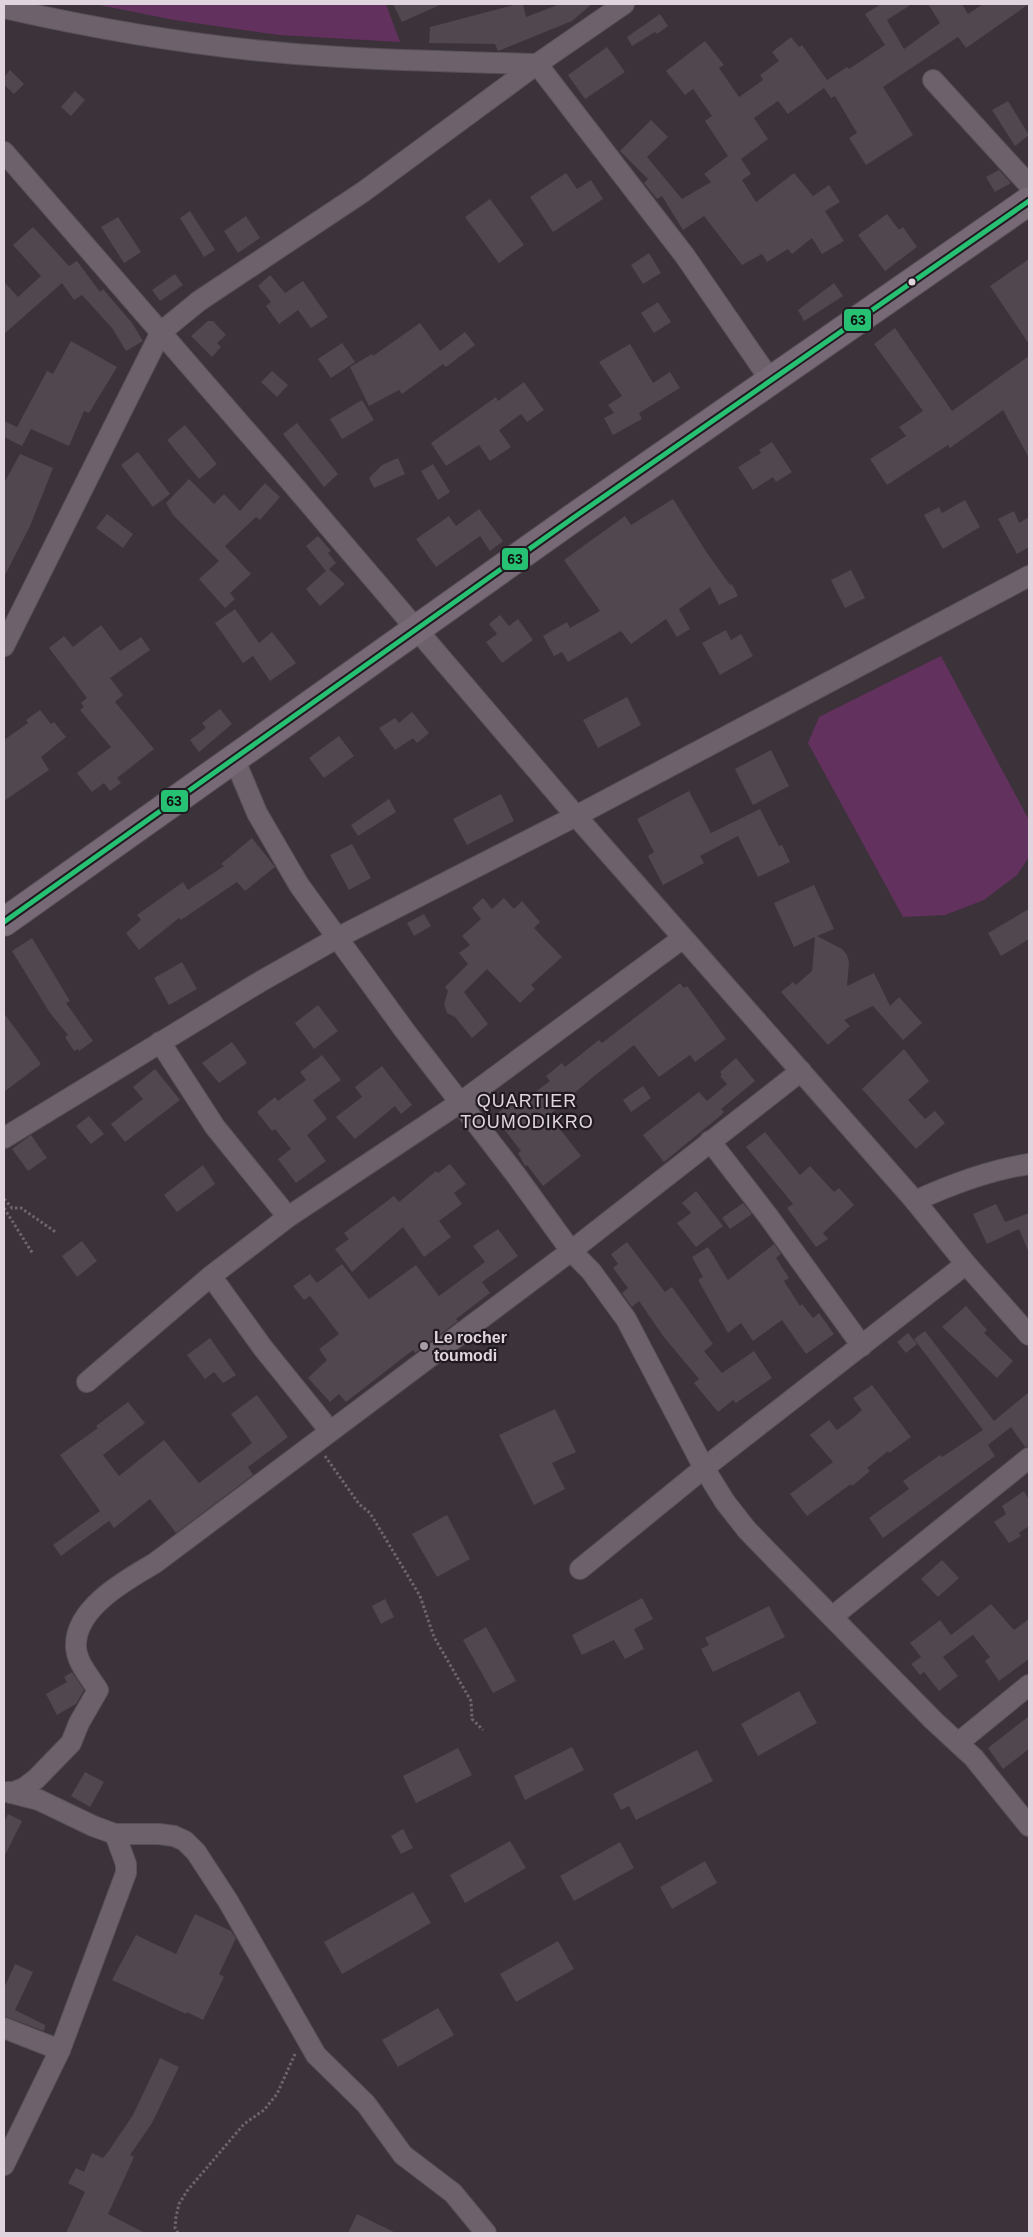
<svg xmlns="http://www.w3.org/2000/svg" width="1033" height="2237" font-family="Helvetica,sans-serif">
  <style>
    .green { fill: #63315d }
    .building { fill: #50474f }
    .lines { fill: none; stroke-linecap: round; stroke-linejoin: round }
    .minor-casing { stroke: #585057; stroke-width: 22 }
    .primary-casing { stroke: #585057; stroke-width: 30 }
    .path { stroke: #6f666d; stroke-width: 3; stroke-dasharray: 2.5 2.5; stroke-linecap: butt }
    .minor { stroke: #6d626b; stroke-width: 20 }
    .primary { stroke: #776976; stroke-width: 28 }
    .bus-1-casing { stroke: #211a20; stroke-width: 9 }
    .bus-1 { stroke: #26c172; stroke-width: 5 }
    .bus-dot { fill: #e0d5de; stroke: #211a20; stroke-width: 2 }
    .poi-dot { fill: #a69ca5; stroke: #211a20; stroke-width: 2 }
    .labels { text-anchor: middle; dominant-baseline: central; stroke-width: 4.5; stroke-linejoin: round; paint-order: stroke }
    .poi-label { font-size: 16px; font-weight: bold; fill: #e0d5de; stroke: #211a20; text-anchor: start }
    .neighbourhood-label { font-size: 18px; letter-spacing: 1px; fill: #e0d5de; stroke: #211a20 }
    .line-badge { stroke: #211a20; stroke-width: 2 }
    .pale-badge-label { font-size: 14px; text-anchor: middle; font-weight: bold; fill: #111 }
  </style>
  <rect width="100%" height="100%" fill="#3b323a"/>
  <g class="green">
    <path d="M94,4H386L400,42L279,35L174,20Z"/>
    <path d="M941,656L1029,820V857L1017,875L984,900L945,915L903,917L808,743L819,717Z"/>
  </g>
  <g class="building">
    <path d="M393,4H442L402,22Z"/>
    <path d="M518,4H523L526,17L560,4H592L572,21L498,51L495,44L429,43L430,27Z"/>
    <path d="M881,4H912L887,20L904,49L940,23L928,4H962L968,14L983,4H1029L966,48L958,37L883,87L913,135L866,165L849,138L857,133L835,96L831,98L824,88L788,114L778,101L754,118L768,139L741,159L751,174L742,180L756,202L794,173L813,196L829,185L840,202L825,211L844,241L822,254L812,238L792,254L788,249L767,262L762,254L742,265L704,216L683,230L662,196L657,199L644,183L648,179L620,151L651,120L668,137L647,157L682,199L711,182L704,174L728,156L705,121L712,116L693,89L685,95L666,71L705,41L724,65L719,68L739,97L763,80L760,75L779,61L772,52L791,37L799,47L802,45L827,80L847,67L849,69L885,45L865,14Z"/>
    <path d="M660,14L668,26L657,34L655,32L632,46L627,37Z"/>
    <path d="M607,47L625,72L585,99L568,75Z"/>
    <path d="M10,70L24,84L14,94L4,85V77Z"/>
    <path d="M75,91L85,100L71,116L61,107Z"/>
    <path d="M1008,101L1029,135L1015,146L992,110Z"/>
    <path d="M999,170L1011,183L995,192L986,177Z"/>
    <path d="M566,173L577,189L591,180L603,199L553,232L530,197Z"/>
    <path d="M490,199L524,245L499,263L465,217Z"/>
    <path d="M190,211L215,250L204,257L180,218Z"/>
    <path d="M887,214L899,230L903,227L917,247L885,271L858,235Z"/>
    <path d="M246,216L260,238L238,253L224,231Z"/>
    <path d="M118,217L141,252L124,263L101,227Z"/>
    <path d="M33,227L69,266L77,261L100,292L103,289L132,323L143,341L126,351L112,328L82,295L74,300L62,283L4,334V282L18,297L41,276L13,245Z"/>
    <path d="M649,253L661,273L643,284L631,265Z"/>
    <path d="M1029,259V344L990,286Z"/>
    <path d="M175,274L183,285L160,301L152,290Z"/>
    <path d="M270,275L285,293L303,281L328,317L311,328L298,310L279,324L266,306L271,302L258,286Z"/>
    <path d="M834,283L843,296L804,321L798,310Z"/>
    <path d="M658,302L671,322L654,333L641,313Z"/>
    <path d="M208,321H213L226,335L217,343L221,347L212,357L191,336Z"/>
    <path d="M420,323L440,351L465,332L475,345L446,367L443,364L402,394L399,390L369,406L350,367L372,354L373,356Z"/>
    <path d="M895,328L952,411L1029,356V458L1003,410L950,448L948,445L887,485L870,459L906,436L899,427L923,411L874,344Z"/>
    <path d="M71,341L117,367L89,413L84,411L69,446L31,429L22,446L4,437V421L17,427L47,371L53,374Z"/>
    <path d="M342,343L355,362L331,378L318,359Z"/>
    <path d="M630,344L653,383L670,372L680,388L639,413L642,419L613,435L604,418L614,413L608,405L622,396L599,362Z"/>
    <path d="M272,371L288,385L277,397L261,382Z"/>
    <path d="M524,382L544,410L527,422L521,414L499,430L511,447L490,461L479,445L446,466L431,443L496,397L498,401Z"/>
    <path d="M362,400L374,420L342,439L330,419Z"/>
    <path d="M297,423L338,474L324,487L283,434Z"/>
    <path d="M185,425L217,464L199,479L167,440Z"/>
    <path d="M772,442L792,472L776,482L773,477L753,490L738,467L761,453L759,450Z"/>
    <path d="M138,452L170,494L153,507L121,465Z"/>
    <path d="M20,454L53,468L30,526L4,577V483Z"/>
    <path d="M398,458L405,474L374,488L369,478L382,465Z"/>
    <path d="M433,464L450,492L438,500L421,471Z"/>
    <path d="M189,479L214,504L224,494L240,511L265,483L280,497L260,520L256,517L225,546L251,574L230,593L235,599L225,608L199,579L219,561L173,515L166,503Z"/>
    <path d="M673,499L707,553L730,585L732,584L738,596L719,605L710,587L679,609L690,629L677,637L666,619L631,644L621,631L568,662L562,652L554,656L543,636L567,622L570,628L600,611L564,560L625,516L631,525Z"/>
    <path d="M965,500L980,527L943,549L924,515L939,507L942,513Z"/>
    <path d="M479,509L503,541L490,551L480,536L436,567L416,539L449,516L456,526Z"/>
    <path d="M1014,511L1019,523L1029,517V547L1017,554L998,519Z"/>
    <path d="M107,514L133,534L123,548L96,528Z"/>
    <path d="M318,536L331,551L328,553L336,563L329,569L345,584L320,606L306,589L328,569L326,571L306,546Z"/>
    <path d="M851,570L865,598L845,608L831,580Z"/>
    <path d="M235,609L259,643L272,632L296,663L270,681L253,656L243,663L215,623Z"/>
    <path d="M500,615L509,626L518,619L533,640L502,663L486,642L497,634L489,624Z"/>
    <path d="M101,625L120,651L141,637L150,650L110,678L123,695L115,702L154,749L117,778L121,783L110,791L104,783L92,792L77,773L111,747L80,710L84,707L81,703L87,698L49,648L64,636L73,647Z"/>
    <path d="M726,630L731,640L741,634L753,656L720,675L702,643Z"/>
    <path d="M627,697L641,725L598,748L583,720Z"/>
    <path d="M220,709L232,724L199,752L190,740L206,728L202,723Z"/>
    <path d="M40,710L51,724L54,722L66,737L41,757L49,770L4,801V740L28,723L26,720Z"/>
    <path d="M412,712L429,733L417,743L413,738L395,750L379,728L395,718L399,723Z"/>
    <path d="M339,736L354,756L324,778L309,758Z"/>
    <path d="M771,750L789,786L753,805L735,769Z"/>
    <path d="M689,791L711,833L760,809L779,846L782,845L790,862L758,877L738,836L700,856L704,863L663,885L648,856L654,852L637,819Z"/>
    <path d="M501,794L514,821L467,845L453,819Z"/>
    <path d="M389,799L396,812L358,836L351,825Z"/>
    <path d="M252,838L275,867L245,891L237,882L181,920L179,918L139,950L126,933L141,920L137,915L183,882L188,890L224,866L221,864Z"/>
    <path d="M352,844L371,878L349,890L330,855Z"/>
    <path d="M814,885L834,929L817,936L842,949L847,955L849,962L847,986L874,973L890,1006L899,997L922,1023L903,1040L873,1006L844,1020L850,1026L828,1045L781,992L793,982L796,985L812,971L815,937L794,947L774,903Z"/>
    <path d="M483,898L492,909L504,898L514,909L522,901L540,922L534,928L562,957L531,985L535,989L520,1003L487,969L464,992L488,1024L472,1038L455,1017L447,1013L444,1004L448,991L445,987L468,964L459,953L470,945L462,936L481,919L472,908Z"/>
    <path d="M1029,909V939L1001,956L988,933Z"/>
    <path d="M424,914L431,926L414,936L407,923Z"/>
    <path d="M32,938L70,1001L66,1003L93,1041L79,1051L78,1049L74,1051L65,1037L68,1035L50,1013L12,951Z"/>
    <path d="M182,962L197,989L169,1005L154,978Z"/>
    <path d="M680,983L684,988L687,986L726,1039L695,1062L690,1055L659,1077L634,1045L593,1077L549,1115L581,1156L543,1186L527,1165L525,1166L518,1153L521,1151L494,1116L514,1100L518,1105L550,1081L546,1076L562,1063L565,1067L599,1040L602,1043Z"/>
    <path d="M318,1005L338,1031L314,1049L295,1023Z"/>
    <path d="M4,1013L41,1064L4,1092Z"/>
    <path d="M232,1042L247,1063L219,1083L202,1063Z"/>
    <path d="M904,1049L929,1081L908,1100L925,1119L935,1111L945,1123L916,1149L862,1089Z"/>
    <path d="M322,1055L341,1080L313,1100L327,1119L307,1135L326,1161L296,1183L278,1159L291,1149L275,1129L272,1131L257,1112L275,1097L278,1101L306,1080L300,1072Z"/>
    <path d="M736,1058L755,1081L721,1109L724,1112L720,1116L664,1162L643,1135L699,1092L707,1101L727,1084L720,1076L722,1075L720,1072Z"/>
    <path d="M382,1066L412,1105L401,1114L395,1106L355,1139L336,1117L362,1097L355,1087Z"/>
    <path d="M155,1069L180,1100L125,1142L111,1124L143,1099L133,1087Z"/>
    <path d="M643,1086L651,1098L631,1112L623,1100Z"/>
    <path d="M89,1116L104,1134L91,1144L76,1126Z"/>
    <path d="M765,1132L800,1175L810,1166L834,1192L839,1188L854,1205L823,1233L828,1239L816,1247L787,1208L793,1204L746,1147Z"/>
    <path d="M31,1135L47,1158L28,1171L12,1149Z"/>
    <path d="M450,1164L466,1184L454,1193L462,1204L439,1221L451,1237L424,1257L403,1227L352,1272L335,1249L349,1239L344,1233L394,1196L399,1202L436,1171L438,1173Z"/>
    <path d="M203,1165L215,1184L177,1212L164,1195Z"/>
    <path d="M696,1191L723,1226L696,1247L677,1223L691,1213L682,1203Z"/>
    <path d="M743,1203L752,1214L730,1229L722,1218Z"/>
    <path d="M996,1204L1005,1222L1029,1213V1253L1019,1229L987,1244L973,1214Z"/>
    <path d="M498,1229L518,1256L482,1282L490,1293L456,1319L458,1321L415,1353L413,1350L346,1402L339,1394L330,1402L308,1378L327,1360L319,1349L339,1334L310,1296L304,1300L293,1286L310,1274L317,1283L342,1264L369,1299L416,1265L439,1296L485,1262L473,1246Z"/>
    <path d="M82,1241L97,1261L77,1277L62,1256Z"/>
    <path d="M627,1242L665,1292L672,1287L713,1344L704,1351L722,1373L754,1351L772,1378L736,1403L733,1400L718,1412L694,1383L699,1379L663,1336L639,1301L632,1307L622,1293L628,1288L613,1268L618,1264L611,1254Z"/>
    <path d="M774,1244L781,1254L776,1258L789,1278L784,1281L800,1306L802,1304L813,1318L819,1313L834,1334L806,1354L782,1320L753,1341L741,1323L728,1333L698,1280L703,1277L692,1257L708,1247L728,1280Z"/>
    <path d="M966,1306L987,1330L984,1333L1013,1361L997,1378L942,1327Z"/>
    <path d="M925,1331L994,1421L1029,1392V1446L1025,1447L1011,1427L988,1445L995,1456L883,1538L869,1518L909,1489L903,1481L940,1455L942,1457L983,1430L914,1339Z"/>
    <path d="M908,1333L917,1344L906,1353L897,1342Z"/>
    <path d="M210,1338L236,1375L223,1383L214,1372L205,1379L187,1355Z"/>
    <path d="M872,1385L911,1437L889,1453L888,1451L867,1468L870,1471L852,1486L851,1484L807,1516L790,1494L833,1462L810,1435L829,1420L837,1430L852,1419L862,1410L853,1398Z"/>
    <path d="M257,1395L288,1437L248,1467L253,1475L176,1533L150,1499L114,1528L109,1521L61,1556L53,1545L100,1511L60,1455L98,1428L96,1426L128,1402L145,1423L103,1455L119,1476L164,1440L199,1483L252,1443L231,1414Z"/>
    <path d="M555,1409L576,1452L552,1463L565,1489L534,1505L499,1435Z"/>
    <path d="M1024,1491L1029,1500V1526L1019,1533L1021,1536L1009,1543L994,1522L1006,1514L1002,1506Z"/>
    <path d="M447,1515L470,1559L437,1577L412,1534Z"/>
    <path d="M942,1560L959,1578L938,1597L921,1579Z"/>
    <path d="M642,1598L653,1619L634,1629L644,1649L625,1659L614,1640L582,1655L572,1635Z"/>
    <path d="M385,1599L394,1617L381,1624L372,1606Z"/>
    <path d="M991,1604L1014,1630L1029,1619V1659L999,1681L985,1661L990,1657L973,1635L943,1657L958,1676L939,1691L924,1672L920,1675L911,1664L921,1657L910,1643L940,1620L951,1635Z"/>
    <path d="M769,1606L785,1637L713,1672L701,1649L709,1645L705,1638Z"/>
    <path d="M486,1627L516,1681L493,1693L463,1640Z"/>
    <path d="M72,1672L84,1690L76,1704L57,1715L46,1694L67,1682L64,1677Z"/>
    <path d="M799,1691L817,1723L758,1756L741,1724Z"/>
    <path d="M1029,1716V1749L1003,1769L988,1748Z"/>
    <path d="M572,1747L584,1770L525,1800L514,1776Z"/>
    <path d="M458,1748L472,1775L416,1803L403,1776Z"/>
    <path d="M697,1750L713,1781L636,1820L629,1806L621,1810L613,1794Z"/>
    <path d="M85,1772L104,1782L90,1807L71,1796Z"/>
    <path d="M8,1814L22,1821L4,1857V1822Z"/>
    <path d="M403,1829L413,1848L401,1854L391,1836Z"/>
    <path d="M510,1841L526,1868L465,1903L450,1875Z"/>
    <path d="M620,1842L634,1868L574,1901L560,1876Z"/>
    <path d="M705,1861L717,1883L672,1909L660,1887Z"/>
    <path d="M413,1892L431,1923L342,1974L324,1942Z"/>
    <path d="M195,1914L231,1931L236,1938L219,1974L224,1977L203,2020L187,2012L186,2014L112,1980L136,1935L176,1954Z"/>
    <path d="M558,1941L574,1969L516,2002L500,1974Z"/>
    <path d="M15,1964L33,1972L15,2010L45,2025L44,2031L4,2016V1988Z"/>
    <path d="M438,2008L454,2035L398,2067L382,2040Z"/>
    <path d="M160,2058L179,2067L152,2123L130,2155L134,2157L108,2214L145,2233H66L85,2192L68,2183L76,2168L84,2172L92,2153L103,2158L108,2152L133,2115Z"/>
    <path d="M357,2214L396,2233H348Z"/>
  </g>
  <g class="lines">
    <defs>
      <g id="minor">
        <path d="M4,8C114,33 227,51 340,57C406,61 471,62 537,64L685,256L771,381"/>
        <path d="M933,80L1029,185"/>
        <path d="M4,152L283,473L576,816L915,1201L966,1264L1029,1335"/>
        <path d="M4,646L161,332L199,301L363,192L537,64L624,4"/>
        <path d="M234,758L257,813L299,885L405,1031L516,1175L571,1251L591,1271L626,1319L704,1468L725,1502L747,1530L779,1563L933,1720L974,1758L1029,1826"/>
        <path d="M160,1042L215,1127L288,1217"/>
        <path d="M4,1138L258,983L337,938L576,816L1029,576"/>
        <path d="M710,1141L768,1216L862,1346"/>
        <path d="M915,1201C952,1184 989,1170 1029,1164"/>
        <path d="M211,1276L263,1348L330,1431"/>
        <path d="M87,1382L211,1276L288,1217L461,1102L683,938"/>
        <path d="M580,1569L704,1468L966,1264"/>
        <path d="M832,1617L1029,1458"/>
        <path d="M958,1743L1029,1685"/>
        <path d="M8,1792L39,1800L93,1826L115,1834H159L174,1836L185,1841L196,1852L228,1901L316,2055L366,2104L403,2155L453,2193L486,2233"/>
        <path d="M11,1793L24,1788L36,1779L71,1743L79,1723L98,1690C90,1677 76,1662 76,1646C75,1608 126,1580 155,1563L571,1251L801,1071"/>
        <path d="M4,2028L60,2050"/>
        <path d="M4,2165L60,2050L126,1873V1864L115,1834"/>
      </g>
      <path id="primary" d="M4,922L573,518L1029,201"/>
    </defs>
    <use href="#minor" class="minor-casing"/>
    <use href="#primary" class="primary-casing"/>
    <g class="path">
      <path d="M4,1199L12,1208H21L57,1233"/>
      <path d="M4,1208L33,1254"/>
      <path d="M325,1456L359,1504L370,1513L420,1596L434,1637L471,1701L472,1719L483,1730"/>
      <path d="M178,2233L175,2228L176,2217L179,2204L187,2191L244,2124L264,2110L277,2094L295,2054"/>
    </g>
    <use href="#minor" class="minor"/>
    <use href="#primary" class="primary"/>
    <defs>
      <path id="bus-1" d="M4,922L573,518L1029,201"/>
    </defs>
    <use href="#bus-1" class="bus-1-casing"/>
    <use href="#bus-1" class="bus-1"/>
  </g>
  <circle class="bus-dot" cx="912" cy="282" r="4.5"/>
  <circle class="poi-dot" cx="424" cy="1346" r="5"/>
  <g class="labels">
    <g class="poi-label">
      <text x="434" y="1337">Le rocher<tspan x="434" dy="18">toumodi</tspan></text>
    </g>
    <g class="neighbourhood-label">
      <text x="527" y="1101">QUARTIER<tspan x="527" dy="21">TOUMODIKRO</tspan></text>
    </g>
  </g>
  <g class="line-badge">
    <rect x="843" y="308" width="29" height="24" rx="5" fill="#26c172"/>
    <rect x="501" y="547" width="28" height="24" rx="5" fill="#26c172"/>
    <rect x="160" y="789" width="29" height="24" rx="5" fill="#26c172"/>
  </g>
  <g class="pale-badge-label">
    <text x="858" y="325">63</text>
    <text x="515" y="564">63</text>
    <text x="174" y="806">63</text>
  </g>
  <rect width="1033" height="2237" fill="none" stroke="#e0d5de" stroke-width="10"/>
</svg>
